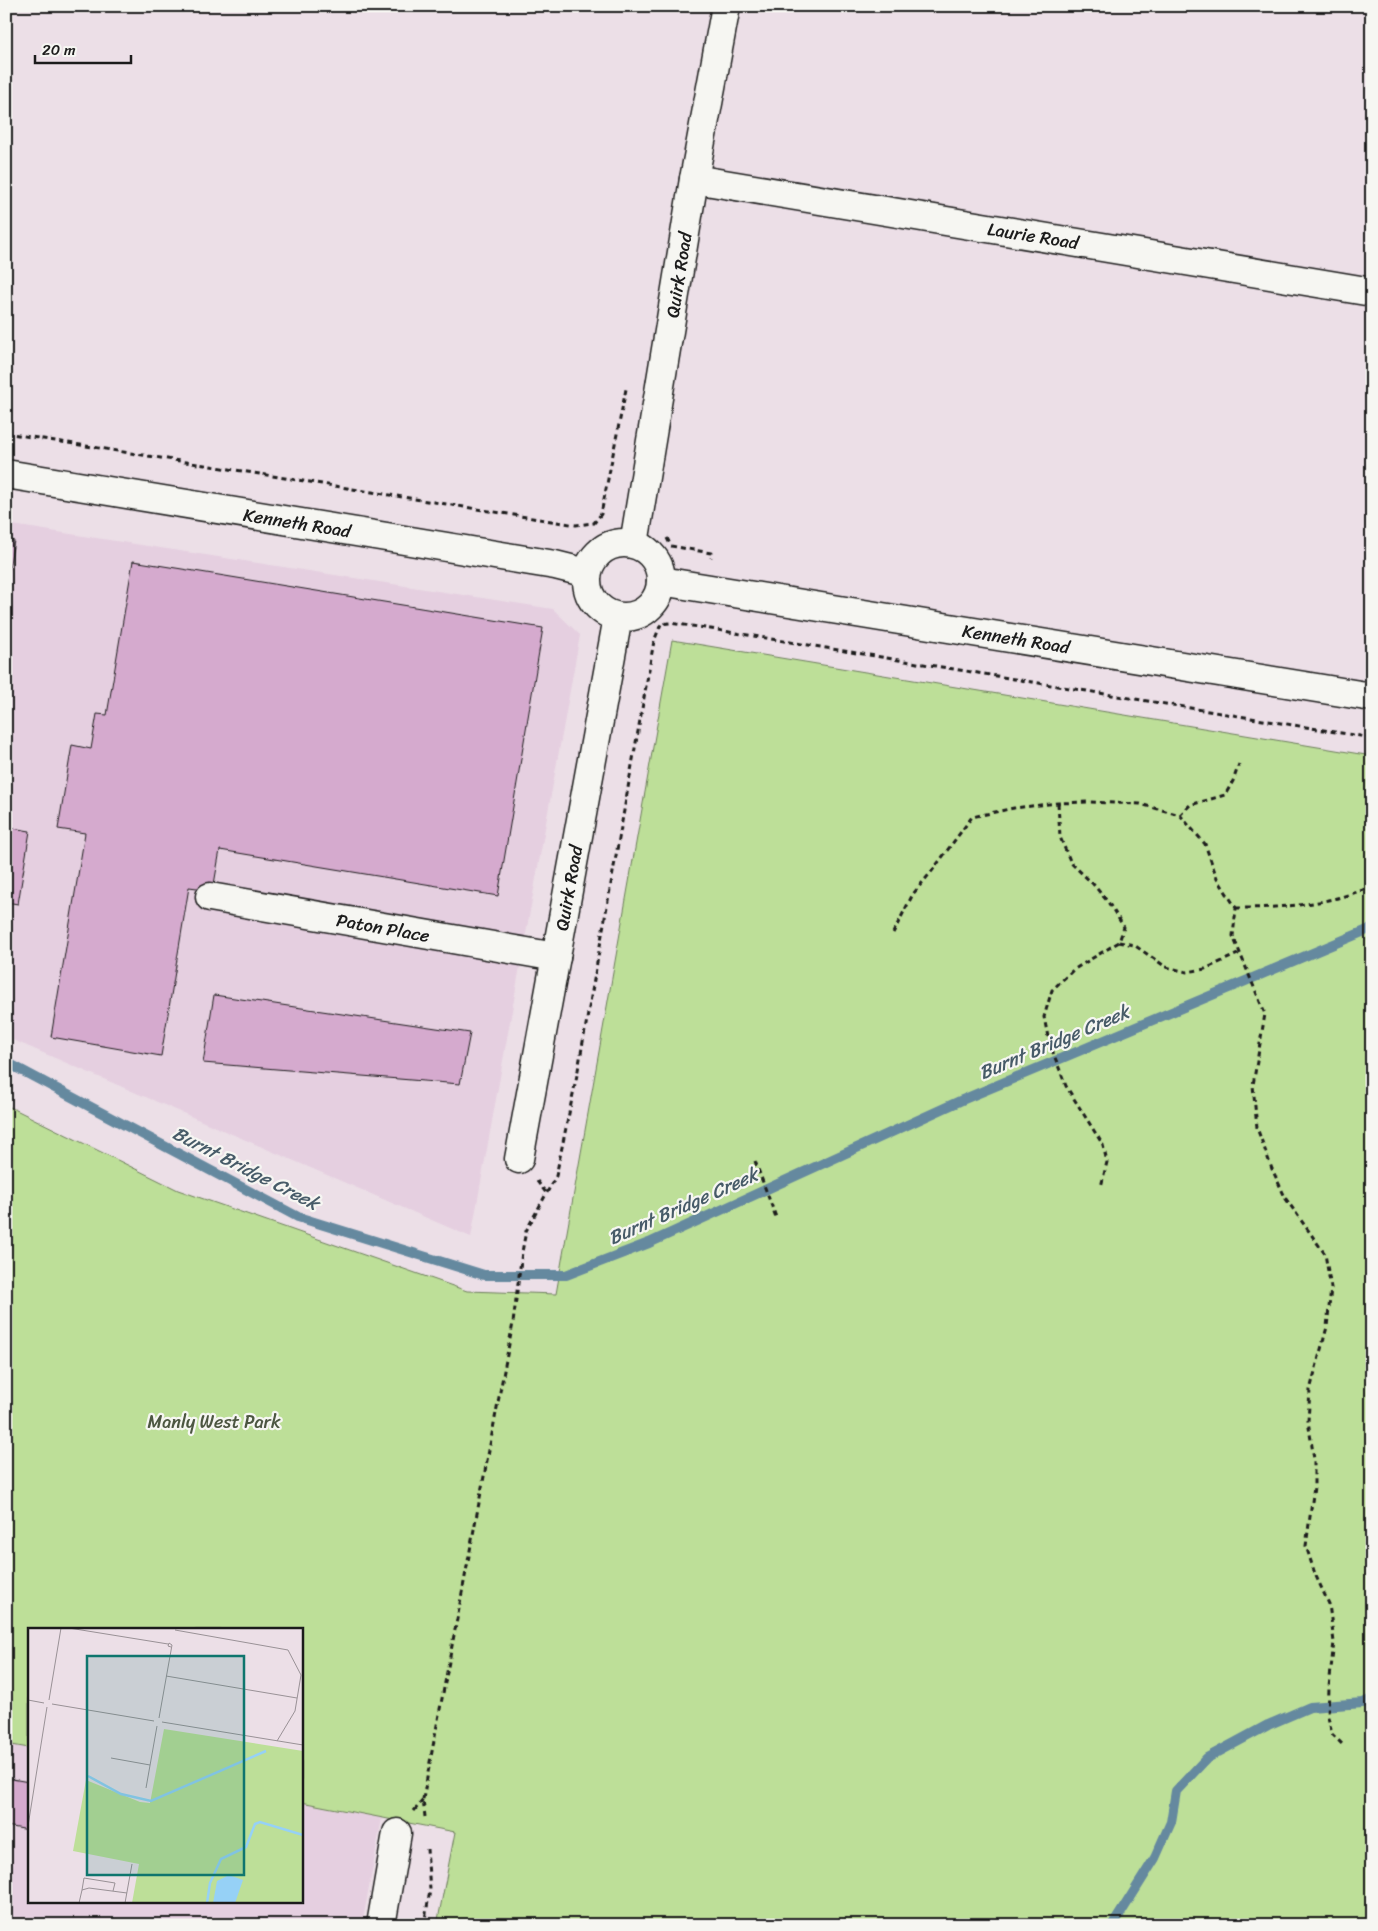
<svg xmlns="http://www.w3.org/2000/svg" width="1378" height="1931" font-family="Sriracha,sans-serif">
  <style>
    .built { fill: #e5cfe0 }
    .green { fill: #bddf98; stroke: #6c7e5a }
    .lines { fill: none; stroke-linecap: round; stroke-linejoin: round }
    .stream { stroke: #65899f; stroke-width: 10 }
    .building { fill: #d5aace; stroke: #1c1c1c }
    .street-casing { stroke: #1c1c1c; stroke-width: 31 }
    .secondary-casing { stroke: #1c1c1c; stroke-width: 31 }
    .path { stroke: #1c1c1c; stroke-width: 3; stroke-dasharray: 5 4; stroke-linecap: butt }
    .street { stroke: #f6f6f2; stroke-width: 28 }
    .secondary { stroke: #f6f6f2; stroke-width: 28 }
    .labels { text-anchor: middle; dominant-baseline: central; stroke-width: 4.5; stroke-linejoin: round; paint-order: stroke }
    .street-label { font-size: 18px; fill: #1c1c1c; stroke: #f6f6f2 }
    .park-label { font-size: 18px; fill: #4c5641; stroke: #f6f6f2 }
    .water-label { font-size: 19px; font-style: italic; fill: #475b68; stroke: #f6f6f2 }
    .inset-river { fill: none; stroke: #96d1f6; stroke-width: 2.5 }
    .inset-road { fill: none; stroke: #999196; stroke-width: 1 }
    .view { fill: #0f766e; fill-opacity: 0.15; stroke: #0f766e; stroke-width: 2.5 }
    .inset-edge { fill: none; stroke: #1c1c1c; stroke-width: 2.5 }
  </style>
  <rect width="100%" height="100%" fill="#ecdfe7"/>
  <filter id="ink" filterUnits="userSpaceOnUse"><feTurbulence type="fractalNoise" baseFrequency=".02" numOctaves="2"/><feDisplacementMap in="SourceGraphic" scale="10" xChannelSelector="R" yChannelSelector="G"/><feConvolveMatrix kernelMatrix="1 2 1 2 8 2 1 2 1" color-interpolation-filters="sRGB"/></filter>
  <g filter="url(#ink)">
    <g class="built">
      <path d="M6,524L553,609L580,635L471,1237L6,1037Z"/>
      <path d="M6,1744L29,1748V1902H301V1802L382,1818L362,1925H6Z"/>
    </g>
    <path class="green" d="M672,640L1372,756V1925H437L455,1832L301,1802V1630H29V1748L6,1744V1105L178,1190L467,1291L556,1294Z"/>
    <g class="lines">
      <g class="stream">
        <path d="M6,1062L298,1217L484,1275H566L649,1243L962,1100L1372,928"/>
        <path d="M1113,1925L1155,1858L1171,1822L1176,1791L1207,1758L1268,1725L1310,1707L1363,1703L1372,1699"/>
      </g>
    </g>
    <g class="building">
      <path d="M6,540L14,541L6,585Z"/>
      <path d="M133,561L543,628L498,896L220,850L213,890L189,887L161,1056L51,1037L85,833L58,829L72,745L91,749L97,714L107,715Z"/>
      <path d="M6,827L30,831L18,904L6,902Z"/>
      <path d="M214,995L470,1033L460,1084L203,1063Z"/>
      <path d="M6,1778L29,1782V1830L6,1826Z"/>
    </g>
    <g class="lines">
      <defs>
        <g id="street">
          <path d="M694,179L1372,292"/>
          <path d="M634,544L694,179L726,6"/>
          <path d="M210,897L556,957"/>
          <path d="M519,1159L618,617"/>
          <path d="M381,1925L397,1833"/>
        </g>
        <g id="secondary">
          <path d="M6,474L555,565L587,573"/>
          <circle cx="624" cy="580" r="37"/>
          <path d="M661,581L1372,697"/>
        </g>
      </defs>
      <use href="#street" class="street-casing"/>
      <use href="#secondary" class="secondary-casing"/>
      <g class="path">
        <path d="M6,433L576,525L594,523L601,514L626,389"/>
        <path d="M667,538L671,546L711,553V558"/>
        <path d="M1058,803L1060,837L1071,863L1093,884L1108,902L1124,927L1119,942L1073,970L1052,990L1044,1017L1049,1042L1066,1086L1103,1145L1107,1162L1101,1187"/>
        <path d="M1180,815L1190,805L1225,795L1233,781L1239,764"/>
        <path d="M1236,908C1282,908 1329,905 1372,886"/>
        <path d="M893,933L913,894L932,871L972,817L1014,808L1058,803L1088,802L1140,804L1180,815L1205,844L1217,878L1236,908L1233,936L1265,1014L1253,1085L1257,1128L1272,1169L1286,1199L1325,1254L1331,1288L1327,1327L1310,1390L1308,1421L1314,1459V1487L1306,1546L1315,1574L1329,1604L1334,1642L1329,1687L1328,1717L1332,1734L1342,1744"/>
        <path d="M1119,942L1134,945L1166,967L1187,972L1205,969L1240,953"/>
        <path d="M755,1161L777,1220"/>
        <path d="M537,1181L547,1194"/>
        <path d="M414,1811L423,1800"/>
        <path d="M425,1817L423,1799L513,1323L522,1252L526,1231L556,1176L578,1070L654,641L661,624L670,623L699,627L1372,738"/>
        <path d="M424,1925L430,1890L427,1849"/>
      </g>
      <use href="#street" class="street"/>
      <use href="#secondary" class="secondary"/>
    </g>
  </g>
  <g class="labels">
    <g class="street-label">
      <text transform="translate(1033 236) rotate(9)">Laurie Road</text>
      <text transform="translate(679 275) rotate(-81)">Quirk Road</text>
      <text transform="translate(297 523) rotate(9)">Kenneth Road</text>
      <text transform="translate(1016 639) rotate(9)">Kenneth Road</text>
      <text transform="translate(569 888) rotate(-80)">Quirk Road</text>
      <text transform="translate(383 928) rotate(10)">Paton Place</text>
    </g>
    <g class="park-label">
      <text x="214" y="1422">Manly West Park</text>
    </g>
    <g class="water-label">
      <text transform="translate(1054 1042) rotate(-23)">Burnt Bridge Creek</text>
      <text transform="translate(246 1168) rotate(27)">Burnt Bridge Creek</text>
      <text transform="translate(683 1206) rotate(-24)">Burnt Bridge Creek</text>
    </g>
  </g>
  <g transform="translate(28 1628)">
    <rect width="275" height="275" fill="#ecdfe7"/>
    <path d="M136,101L275,123V275H104L111,236L45,223L58,152L112,174L122,175Z" fill="#bddf98"/>
    <path d="M201,247L215,252L207,275H185L189,253Z" fill="#96d1f6"/>
    <path class="inset-river" d="M60,148L93,166L123,173L238,123M179,275L182,255L193,231L218,219L227,196L232,194L275,207"/>
    <path class="inset-road" d="M41,0L140,16M147,2L260,22L273,47L267,83L249,113M138,48L269,70M0,72L16,75M21,72L33,0M24,76L126,93M131,90L144,17L141,15L140,18L143,19M134,94L275,117M83,130L122,137M118,160L129,98M0,198L19,79M54,262L56,250L87,255L85,263M51,275L54,262L61,260L99,265M97,275L104,236"/>
    <path class="view" d="M59,28H216V247H59Z"/>
    <rect width="275" height="275" class="inset-edge"/>
  </g>
  <rect width="1378" height="1931" fill="none" stroke="#f6f6f2" stroke-width="25"/>
  <rect x="12" y="12" width="1353" height="1906" fill="none" stroke="#1c1c1c" stroke-width="2" filter="url(#ink)"/>
  <path d="M35 55v8h96v-8" fill="none" stroke="#1c1c1c" stroke-width="2.5"/>
  <text x="42" y="55" font-size="15" fill="#1c1c1c" stroke="#f6f6f2" stroke-width="4" paint-order="stroke">20 m</text>
</svg>
